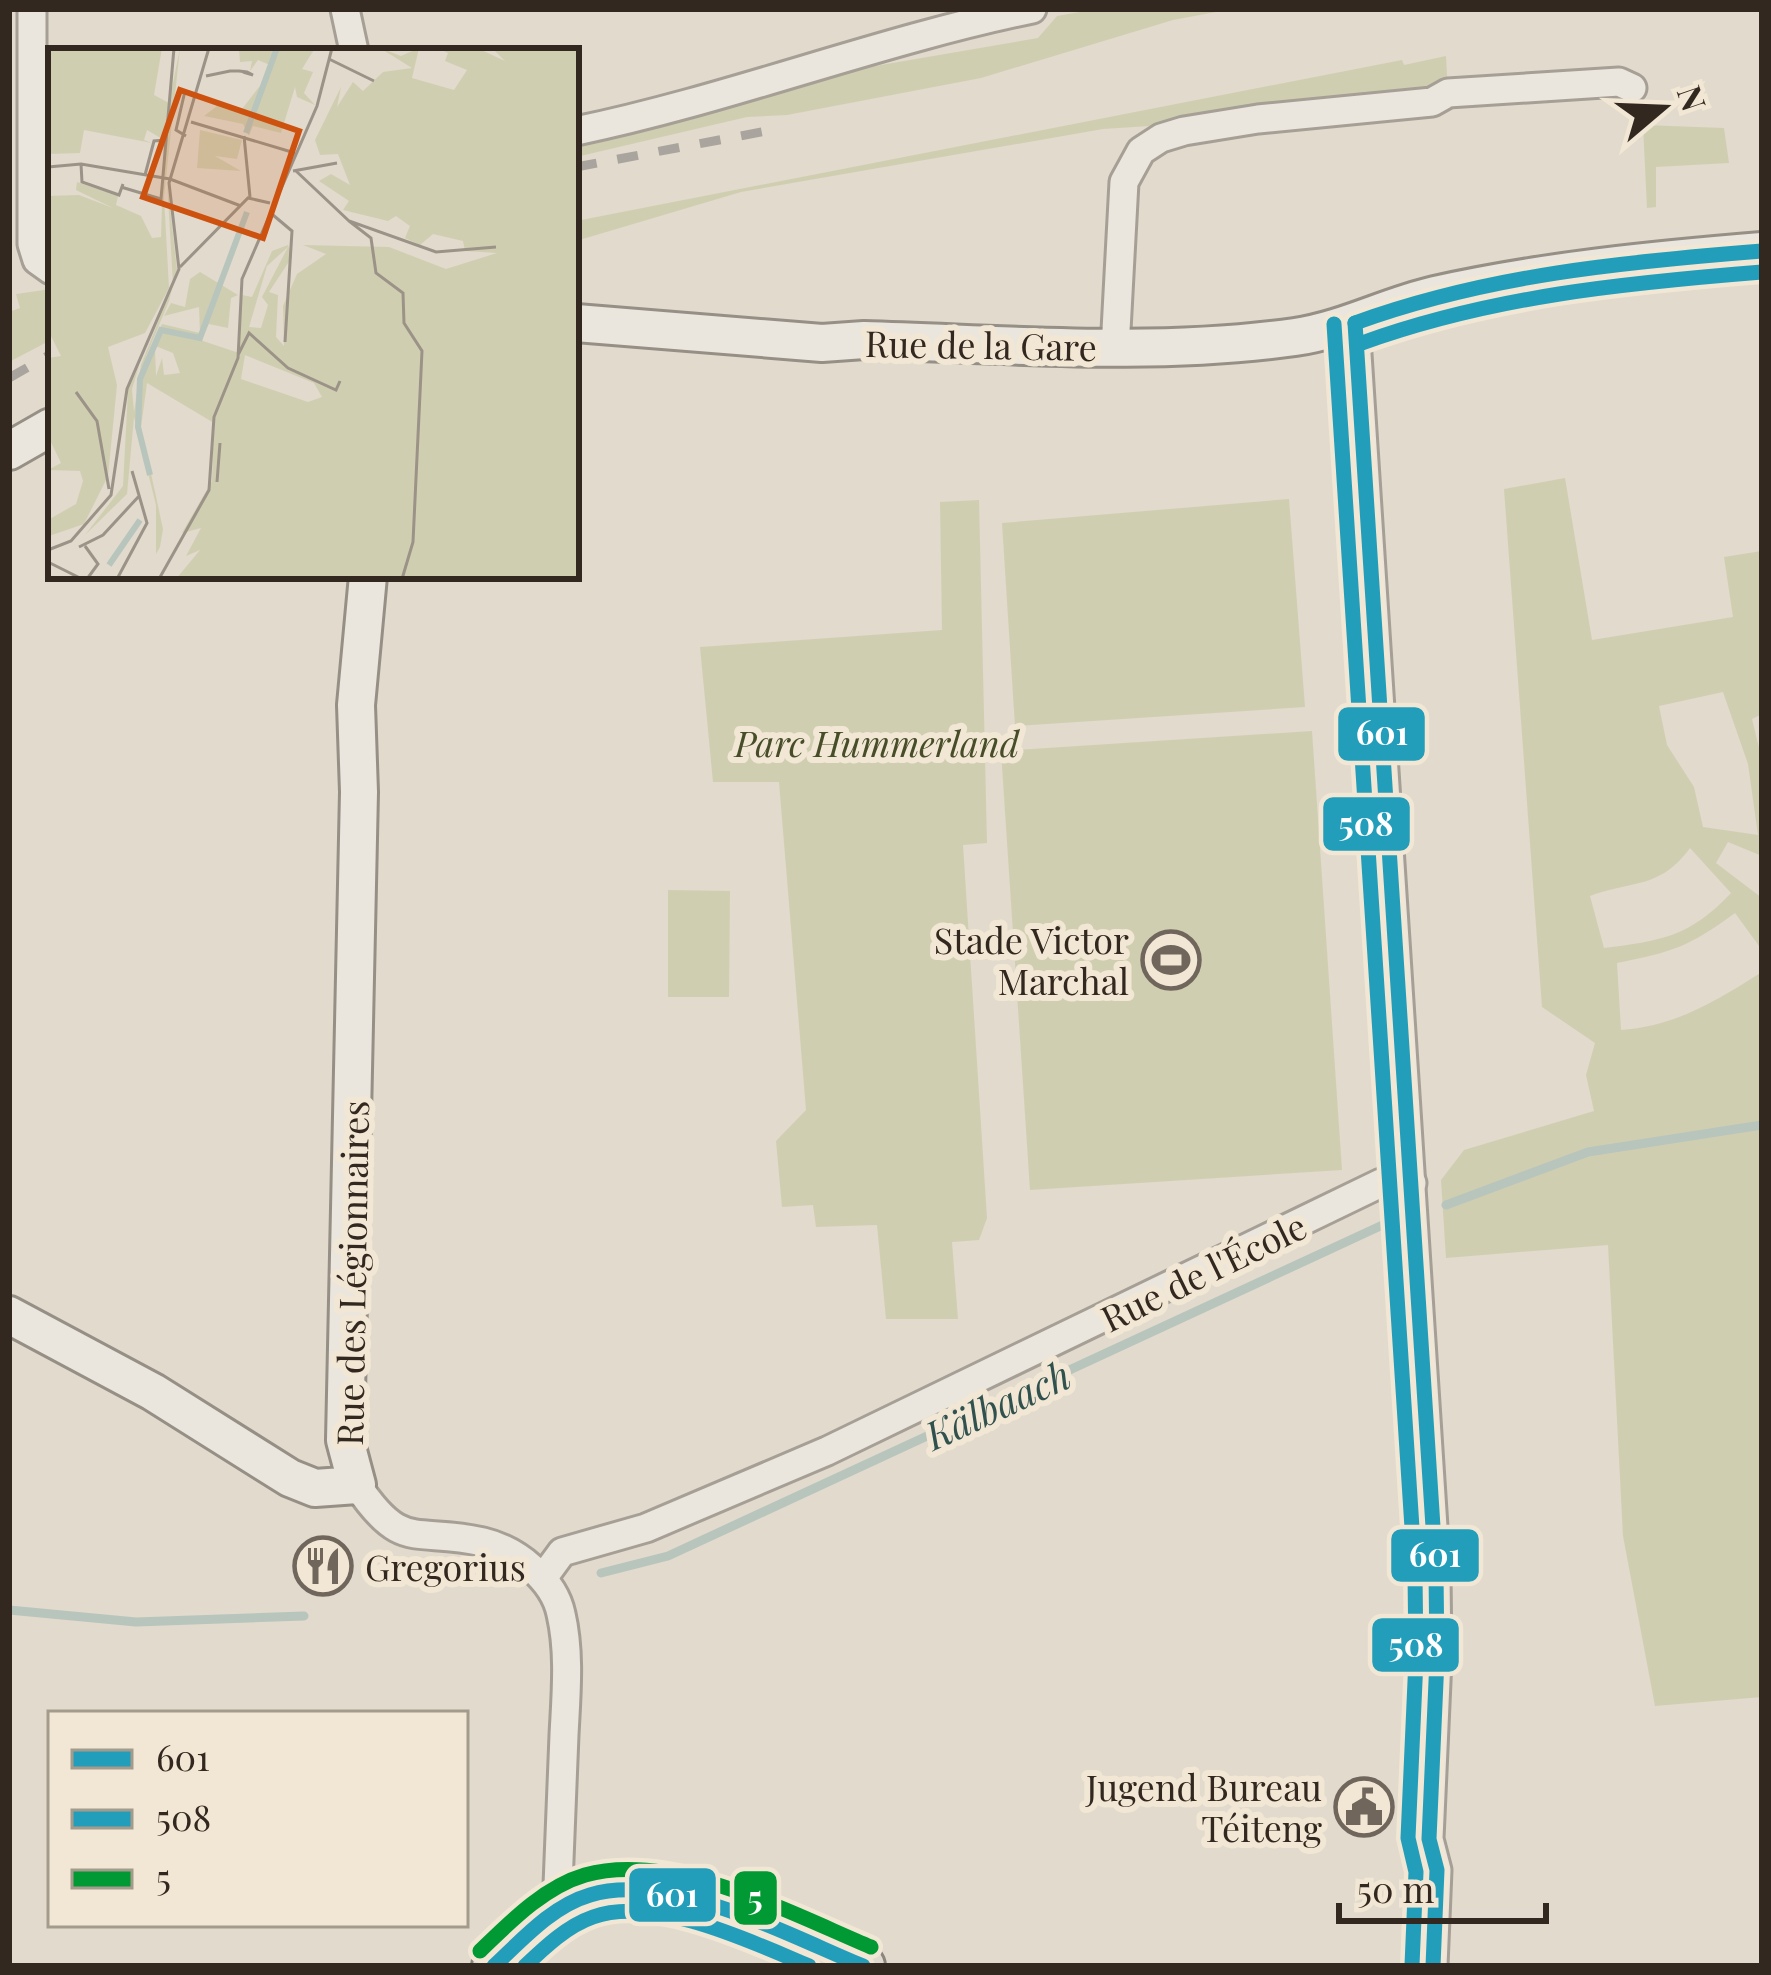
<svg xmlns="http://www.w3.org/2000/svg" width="1771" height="1975" font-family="'Playfair Display',serif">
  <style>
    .green { fill: #d0ceb1; fill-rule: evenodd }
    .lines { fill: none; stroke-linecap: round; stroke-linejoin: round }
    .stream { stroke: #b8c5bc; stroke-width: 9 }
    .street-casing { stroke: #a69f96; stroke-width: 33 }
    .secondary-casing { stroke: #968f86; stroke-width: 42 }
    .primary-casing { stroke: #8c857d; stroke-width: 48 }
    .street { stroke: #eae5dd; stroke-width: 27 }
    .secondary { stroke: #eae5dd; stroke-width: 36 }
    .primary { stroke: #e0dad0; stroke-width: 42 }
    .rail { stroke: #a9a49d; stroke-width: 9; stroke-dasharray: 21 21; stroke-linecap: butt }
    .bus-1-casing { stroke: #f1e7d4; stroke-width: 24 }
    .bus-2-casing { stroke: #f1e7d4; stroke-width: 24 }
    .bus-3-casing { stroke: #f1e7d4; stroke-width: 24 }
    .bus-1 { stroke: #239eba; stroke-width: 15 }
    .bus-2 { stroke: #239eba; stroke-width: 15 }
    .bus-3 { stroke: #093; stroke-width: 15 }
    .labels { text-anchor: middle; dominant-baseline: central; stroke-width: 12; stroke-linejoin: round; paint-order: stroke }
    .street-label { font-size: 36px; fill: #33281f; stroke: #f1e7d4 }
    .park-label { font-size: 36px; font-style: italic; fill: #464d28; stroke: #f1e7d4 }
    .poi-label { font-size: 36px; fill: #33281f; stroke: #f1e7d4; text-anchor: end }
    .water-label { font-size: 39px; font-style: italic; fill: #30514e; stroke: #f1e7d4 }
    .inset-river { fill: none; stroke: #b8c5bc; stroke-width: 6 }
    .inset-road { fill: none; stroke: #9b9387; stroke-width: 3 }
    .view { fill: #cd520f; fill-opacity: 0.15; stroke: #cd520f; stroke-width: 6 }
    .inset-edge { fill: none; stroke: #33281f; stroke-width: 6 }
    .line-badge { stroke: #f1e7d4; stroke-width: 4.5 }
    .badge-label { font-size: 33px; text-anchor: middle; font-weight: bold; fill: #fff }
  </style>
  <rect width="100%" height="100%" fill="#e1dacd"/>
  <g class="green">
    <path d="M1097,9H1232L1173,20L981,78L787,115L747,117L576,157V138L871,57L875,66L1038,38L1057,16Z"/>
    <path d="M1446,56L1448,93L1258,119L1103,129L741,192L576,241V221L1402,60L1404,65Z"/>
    <path d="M1643,125L1724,128L1729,163L1656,167V207L1647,208Z"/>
    <path d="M51,289V340L9,362V312L20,308L16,294Z"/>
    <path d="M1565,478L1592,640L1733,617L1724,557L1762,551V714L1752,719L1762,760V856L1728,842L1716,863L1762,898V950L1735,913C1689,947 1672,952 1617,963L1621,1030C1676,1026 1716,1001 1762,972V1697L1655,1706L1623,1536L1608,1245L1446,1258L1441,1180L1464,1150L1594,1111L1586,1075L1595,1043L1542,1007L1504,489ZM1723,692L1748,764L1758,835L1703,827L1694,787L1667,745L1659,706ZM1690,848L1731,893C1690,937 1660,941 1604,948L1590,896C1634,880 1660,889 1690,848Z"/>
    <path d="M1289,499L1305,707L1015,726L1002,523Z"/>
    <path d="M979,500L987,843L963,845L987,1218L979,1240L952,1242L958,1319H886L877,1225L816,1227L813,1205L782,1207L776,1141L806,1110L779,782H713L700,647L942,630L940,502Z"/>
    <path d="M1312,731L1342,1170L1030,1190L1001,751Z"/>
    <path d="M668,890L730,891L729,997H668Z"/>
  </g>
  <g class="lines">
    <g class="stream">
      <path d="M1446,1205L1588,1152L1762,1125"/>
      <path d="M601,1573L668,1556L1389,1222"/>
      <path d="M9,1610L136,1622L304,1616"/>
    </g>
    <defs>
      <g id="street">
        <path d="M32,9V244L37,260L51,270"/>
        <path d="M345,9L354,51"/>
        <path d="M576,131C730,99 877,41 1032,9"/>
        <path d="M1355,323L1436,1573L1437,1659L1429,1839L1437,1870L1433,1966"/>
        <path d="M1115,349L1124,182L1141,151L1161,138L1184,131L1258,119L1432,102L1448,93L1619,82L1632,88"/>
        <path d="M357,1485C403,1554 416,1526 483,1542C517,1550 554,1580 561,1614C570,1653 566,1695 564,1735C562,1793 559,1852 557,1911"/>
        <path d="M543,1578L562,1552L646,1528L827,1451L1381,1183H1412"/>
      </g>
      <g id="secondary">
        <path d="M576,323L822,343L864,340C1007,344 1153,357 1295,337C1344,330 1387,306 1435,295C1542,271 1653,260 1762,251"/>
        <path d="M9,451L51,427"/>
        <path d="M9,1315L153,1392L290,1478L315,1488L357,1485L345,1440L359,792L356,705L368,576"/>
      </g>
      <path id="primary" d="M494,1966C523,1939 552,1909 590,1895C656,1870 798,1940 863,1966"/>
    </defs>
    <use href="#street" class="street-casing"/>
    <use href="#secondary" class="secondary-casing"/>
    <use href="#primary" class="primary-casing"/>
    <use href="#street" class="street"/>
    <use href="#secondary" class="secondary"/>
    <use href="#primary" class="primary"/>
    <g class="rail">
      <path d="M576,167L772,130"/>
      <path d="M9,378L51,354"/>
    </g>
    <defs>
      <g id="bus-1">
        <path d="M1355,323L1436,1573L1437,1659L1429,1839L1437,1870L1433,1966"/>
        <path d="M1355,323C1487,275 1623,262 1762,251"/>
        <path d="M494,1966C522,1940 552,1906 590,1895C669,1871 790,1936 863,1966"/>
      </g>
      <g id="bus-2">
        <path d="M1334,324L1415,1574L1416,1659L1408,1838L1416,1872L1412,1965"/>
        <path d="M1362,343C1492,296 1625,283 1762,272"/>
        <path d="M525,1966C545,1947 567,1926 593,1917C654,1895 752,1942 809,1966"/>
      </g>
      <path id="bus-3" d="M480,1951C510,1922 544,1887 585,1875C672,1850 792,1914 871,1947"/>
    </defs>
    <use href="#bus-1" class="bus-1-casing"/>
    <use href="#bus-2" class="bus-2-casing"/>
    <use href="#bus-3" class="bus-3-casing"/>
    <use href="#bus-1" class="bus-1"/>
    <use href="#bus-2" class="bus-2"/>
    <use href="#bus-3" class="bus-3"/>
  </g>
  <defs>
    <symbol id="stadium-ring" viewBox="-11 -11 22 22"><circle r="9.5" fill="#f1e7d4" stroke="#70665c" stroke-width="1.5"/><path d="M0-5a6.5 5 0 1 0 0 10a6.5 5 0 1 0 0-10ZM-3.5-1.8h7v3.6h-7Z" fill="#70665c"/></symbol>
    <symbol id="restaurant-ring" viewBox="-11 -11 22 22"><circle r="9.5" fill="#f1e7d4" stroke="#70665c" stroke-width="1.5"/><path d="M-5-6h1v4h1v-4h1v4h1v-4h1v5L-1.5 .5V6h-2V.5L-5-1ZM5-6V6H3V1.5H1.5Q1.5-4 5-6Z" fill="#70665c"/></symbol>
    <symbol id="civic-ring" viewBox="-11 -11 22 22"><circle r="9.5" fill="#f1e7d4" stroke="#70665c" stroke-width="1.5"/><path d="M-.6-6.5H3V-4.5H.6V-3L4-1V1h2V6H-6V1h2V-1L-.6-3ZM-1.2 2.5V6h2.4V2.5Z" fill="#70665c"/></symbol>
  </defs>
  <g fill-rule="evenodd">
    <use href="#stadium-ring" x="1138" y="927" width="66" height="66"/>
    <use href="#restaurant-ring" x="290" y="1533" width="66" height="66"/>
    <use href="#civic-ring" x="1331" y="1774" width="66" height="66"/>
  </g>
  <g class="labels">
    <g class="street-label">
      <text transform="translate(981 344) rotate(1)">Rue de la Gare</text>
      <text transform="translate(1203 1271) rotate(-26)">Rue de l'École</text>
      <text transform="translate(351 1273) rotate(-89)">Rue des Légionnaires</text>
    </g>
    <g class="park-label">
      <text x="877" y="742">Parc Hummerland</text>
    </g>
    <g class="poi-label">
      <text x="1129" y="939">Stade Victor<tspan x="1129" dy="41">Marchal</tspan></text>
      <text x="365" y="1566" text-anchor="start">Gregorius</text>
      <text x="1322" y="1786">Jugend Bureau<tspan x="1322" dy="41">Téiteng</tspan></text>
    </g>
    <g class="water-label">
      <text transform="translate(997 1404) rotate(-25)">Kälbaach</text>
    </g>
  </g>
  <g transform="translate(48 48)">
    <rect width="531" height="531" fill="#e1dacd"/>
    <path d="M0,0H114L106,47L121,55L132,0L116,149L121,240L97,285L60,299L69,337L60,428L36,476L1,488L0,472L28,456L35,433L32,423L0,422L13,415L0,388V310L13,308L0,282V148L31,147L65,160L28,142L29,134L70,148L68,157L93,168L104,190L113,189L116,92L99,82L96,92L104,95L36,82L32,105L0,106ZM191,0H267L254,21L265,24L256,45L267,57L249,49L247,39L233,85L205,78L201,88L195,76L156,68L169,58L153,48L194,61L215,34L222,17L210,12L202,23L204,13L192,14ZM332,0L353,8L371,0L364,30L406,42L419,22L397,13L400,5L390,0H429L457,13L444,0H531V531H128L152,502L138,508L153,480L134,485L164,433L166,375L99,335L93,379L115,481L112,499L108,506V457L86,369L79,446L37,487L75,438L80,342L91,318L84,341L86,364L93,317L125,236L119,132L129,221L121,253L97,311L104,299L107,301L108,328L114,310L116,327L132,325L125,305L105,297L114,276L152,285L151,259L116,268L123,255L137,259L142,231L152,224L190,247L183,250L180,280L161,276L152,292L191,305L194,247L204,249L224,203L240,197L244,209L221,244L230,247L228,289L236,298L235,258L249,226L278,206L255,197L341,199L398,221L449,205L417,203L415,193L385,186L372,197L357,190L362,178L348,168L340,173L295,162L301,153L271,133L283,126L302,137L290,106L272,107L267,92L293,39L289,59L305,34L315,43L335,24L364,20ZM240,199L214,249L220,257L213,280L201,279L219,218ZM197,307L266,335L274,349L260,354L193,331ZM152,82L194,92L189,111L167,108L193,123L149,120Z" fill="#d0ceb1" fill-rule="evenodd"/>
    <path class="inset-river" d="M198,85L229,0M102,427L90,379L92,331L113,282L152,290L199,164M61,517L92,472"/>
    <path class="inset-road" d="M281,11L326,33M158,28L182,23H191L199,24L205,27L195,24M137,43L128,82L138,88M143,74L247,105M196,88L202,149M33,116L34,134L71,147L75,136M0,119L33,116L122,131L193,158M245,123L289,115M248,123L301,173L388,204L448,199M97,127L106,93L117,92M73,139L113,151L126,0M225,167L244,183L237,294M301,173L323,190L328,225L355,245L356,275L374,303L365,494L354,531M132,219L200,150L222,155M190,307L201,285L240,320L288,342L292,333M28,344L49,373L61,441M169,434L172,395M37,498L50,516L39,531M31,499L55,487L92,447M0,502L23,493L63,447L79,341L131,221L121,135L161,0M0,514L34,531M69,531L99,475L84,423M111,531L161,442L166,369L190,310L194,231L269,58L284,0"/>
    <path class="view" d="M132,42L251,83L215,190L95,149Z"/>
    <rect width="531" height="531" class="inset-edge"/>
  </g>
  <g class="line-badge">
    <rect x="1336" y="705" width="91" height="58" rx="12" fill="#239eba"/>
    <rect x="1321" y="795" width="91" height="58" rx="12" fill="#239eba"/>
    <rect x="1389" y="1527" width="92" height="57" rx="12" fill="#239eba"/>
    <rect x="1370" y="1616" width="91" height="58" rx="12" fill="#239eba"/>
    <rect x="627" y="1866" width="91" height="58" rx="12" fill="#239eba"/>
    <rect x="732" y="1869" width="47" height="58" rx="12" fill="#093"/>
  </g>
  <g class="badge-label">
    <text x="1382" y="745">601</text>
    <text x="1366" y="836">508</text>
    <text x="1435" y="1567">601</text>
    <text x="1416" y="1657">508</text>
    <text x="672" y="1907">601</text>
    <text x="755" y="1910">5</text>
  </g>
  <rect width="1771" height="1975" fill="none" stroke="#33281f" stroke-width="24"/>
  <rect x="48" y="1711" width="420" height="216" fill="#f1e7d4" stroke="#a59b8c" stroke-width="3"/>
  <rect x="72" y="1750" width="60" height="18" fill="#239eba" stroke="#a59b8c" stroke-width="3"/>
  <text x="156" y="1771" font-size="36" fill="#33281f">601</text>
  <rect x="72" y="1810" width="60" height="18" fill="#239eba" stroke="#a59b8c" stroke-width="3"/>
  <text x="156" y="1831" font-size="36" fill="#33281f">508</text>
  <rect x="72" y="1870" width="60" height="18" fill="#009933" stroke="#a59b8c" stroke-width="3"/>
  <text x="156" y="1891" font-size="36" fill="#33281f">5</text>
  <g transform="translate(1663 108) rotate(71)" stroke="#f1e7d4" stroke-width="9" paint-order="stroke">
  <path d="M0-9L21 45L0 30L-21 45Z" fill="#33281f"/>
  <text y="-18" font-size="33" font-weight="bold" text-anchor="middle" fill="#33281f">N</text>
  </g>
  <path d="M1339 1903v18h207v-18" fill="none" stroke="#33281f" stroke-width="6"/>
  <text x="1357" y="1903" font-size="36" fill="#33281f" stroke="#f1e7d4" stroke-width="9" paint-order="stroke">50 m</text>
</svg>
